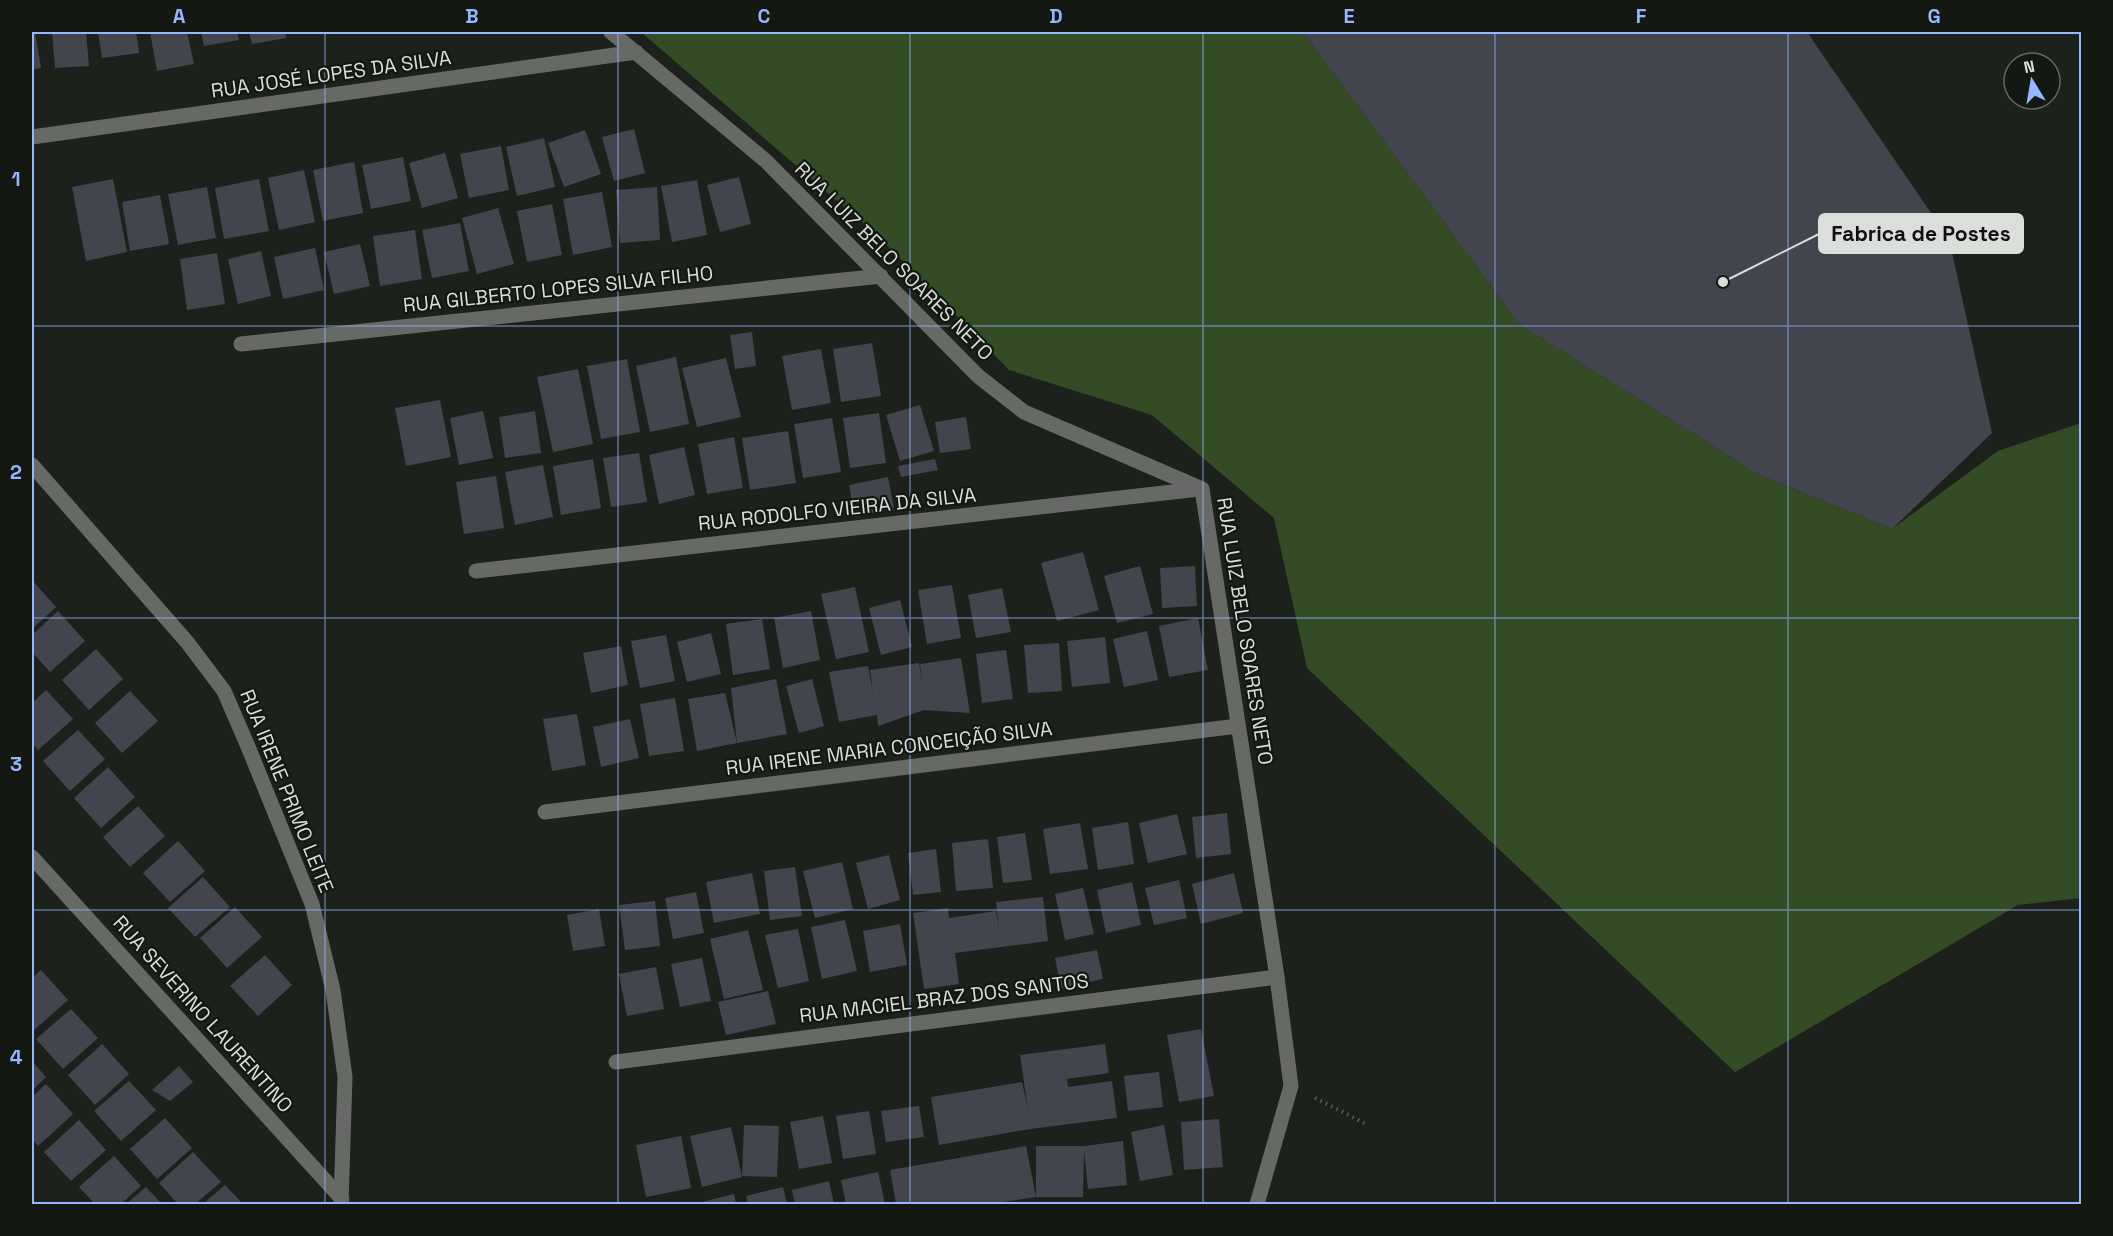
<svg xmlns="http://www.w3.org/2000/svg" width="2113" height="1236" font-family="'Space Grotesk',sans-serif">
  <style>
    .forest { fill: #334c26 }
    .building { fill: #42454d }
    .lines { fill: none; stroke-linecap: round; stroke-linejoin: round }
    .path { stroke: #595c57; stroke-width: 4; stroke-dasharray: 1.5 4.5; stroke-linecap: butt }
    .minor { stroke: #676966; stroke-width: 15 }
    .grid { fill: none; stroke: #96b6fd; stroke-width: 1.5; stroke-opacity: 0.55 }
    .labels { text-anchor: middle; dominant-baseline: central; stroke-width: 4.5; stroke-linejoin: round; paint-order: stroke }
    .street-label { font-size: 20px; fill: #dbdeda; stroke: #141812 }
    .leader { fill: none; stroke: #dbdeda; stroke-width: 2 }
    .callout-dot { fill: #dbdeda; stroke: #141812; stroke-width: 2 }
    .callout { fill: #dbdeda; stroke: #dbdeda; stroke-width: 2 }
    .callout-label { font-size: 21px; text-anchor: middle; font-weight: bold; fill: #111 }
    .neatline { fill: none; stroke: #96b6fd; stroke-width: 2 }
    .grid-label { font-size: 20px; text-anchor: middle; font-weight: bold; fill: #96b6fd }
  </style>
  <rect width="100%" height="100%" fill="#1d211b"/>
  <path class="forest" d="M641,32H1303L1519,324L1759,475L1892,529L1998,451L2081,423V898L2018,905L1735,1072L1307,668L1274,518L1152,415L1009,370L880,238Z"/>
  <g class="building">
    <path d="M32,32H35L41,68L32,70Z"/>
    <path d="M52,32H86L89,66L55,68Z"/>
    <path d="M98,32H136L139,53L102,58Z"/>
    <path d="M150,32H187L194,64L157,71Z"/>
    <path d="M201,32H237L239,40L204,46Z"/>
    <path d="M249,32H285L286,38L252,44Z"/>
    <path d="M1303,32H1807L1949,239L1992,433L1892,529L1759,475L1519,324Z"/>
    <path d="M634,129L645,173L614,181L602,137Z"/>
    <path d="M585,130L601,174L564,187L548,143Z"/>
    <path d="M544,138L555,187L517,196L506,147Z"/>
    <path d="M501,146L509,190L469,198L460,154Z"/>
    <path d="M445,153L458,198L422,208L409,163Z"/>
    <path d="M403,157L411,201L371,209L362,165Z"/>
    <path d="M354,162L363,213L323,221L313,170Z"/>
    <path d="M304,170L315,222L279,230L268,178Z"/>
    <path d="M739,177L751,224L720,232L707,185Z"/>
    <path d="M113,179L127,252L86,261L72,187Z"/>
    <path d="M259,179L269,231L224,239L215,188Z"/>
    <path d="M697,180L707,235L672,242L661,186Z"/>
    <path d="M207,187L216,238L178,245L168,194Z"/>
    <path d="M657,187L660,240L620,243L616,190Z"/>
    <path d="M602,192L612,247L573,255L563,199Z"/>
    <path d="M160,195L169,244L130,251L122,202Z"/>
    <path d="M552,204L562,255L527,262L517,211Z"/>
    <path d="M498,208L514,264L477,274L462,218Z"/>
    <path d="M460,223L469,271L432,278L422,230Z"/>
    <path d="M415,230L422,279L380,286L373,236Z"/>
    <path d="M360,244L370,286L334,294L324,252Z"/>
    <path d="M315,248L324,290L283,299L274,257Z"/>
    <path d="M261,251L271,296L238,304L228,259Z"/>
    <path d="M217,253L225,304L187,310L180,259Z"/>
    <path d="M752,332L756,366L735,369L730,335Z"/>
    <path d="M872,343L881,396L841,402L833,349Z"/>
    <path d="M821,349L831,403L792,410L782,356Z"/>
    <path d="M676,357L689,424L650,432L636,366Z"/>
    <path d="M726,358L741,417L697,427L682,368Z"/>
    <path d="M627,359L640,432L601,439L587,366Z"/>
    <path d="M578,369L593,444L553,452L537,377Z"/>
    <path d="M440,400L451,457L406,466L395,408Z"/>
    <path d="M920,405L934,451L900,461L886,415Z"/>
    <path d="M483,411L493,458L459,465L450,418Z"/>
    <path d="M535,411L541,453L505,458L499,417Z"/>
    <path d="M879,413L886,463L850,468L843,418Z"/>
    <path d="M966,417L971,449L940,453L935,422Z"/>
    <path d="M832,418L841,472L803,478L794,424Z"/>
    <path d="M788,431L796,483L750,490L742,438Z"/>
    <path d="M734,437L743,488L707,494L698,444Z"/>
    <path d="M684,447L695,495L659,504L649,455Z"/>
    <path d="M639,453L647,502L611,507L603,458Z"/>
    <path d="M593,459L601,508L561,515L553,466Z"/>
    <path d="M935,459L938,470L901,477L898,466Z"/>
    <path d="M543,465L553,517L515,525L505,472Z"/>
    <path d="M496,476L504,528L464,534L456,482Z"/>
    <path d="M888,477L894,508L855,517L849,485Z"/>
    <path d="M1083,552L1099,610L1057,621L1041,563Z"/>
    <path d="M1140,566L1153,614L1117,623L1104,576Z"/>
    <path d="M1195,566L1197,606L1162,608L1160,568Z"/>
    <path d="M32,580L56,607L32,629Z"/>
    <path d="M952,585L961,638L927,644L918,590Z"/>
    <path d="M855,587L869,652L836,659L821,594Z"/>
    <path d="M1002,588L1011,632L976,638L968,595Z"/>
    <path d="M900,600L912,647L881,655L869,608Z"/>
    <path d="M58,611L85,641L50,672L32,652V635Z"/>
    <path d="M811,611L820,660L783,668L774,618Z"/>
    <path d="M1198,618L1208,670L1169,677L1159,626Z"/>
    <path d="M762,619L770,669L733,675L726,624Z"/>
    <path d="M1147,631L1158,680L1124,687L1113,639Z"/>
    <path d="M711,633L721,674L687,682L677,642Z"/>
    <path d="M666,635L675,681L640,688L631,641Z"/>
    <path d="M1105,637L1110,683L1072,687L1067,641Z"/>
    <path d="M1059,643L1062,691L1028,693L1024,645Z"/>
    <path d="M621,646L628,685L591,693L583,653Z"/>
    <path d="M96,649L123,679L89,710L62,680Z"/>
    <path d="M1006,650L1013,699L982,703L976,654Z"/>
    <path d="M961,658L970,713L924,710L878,726L877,715L839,722L829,672L868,666L873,693L870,670L919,663L923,688L920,664Z"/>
    <path d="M776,679L787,734L737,743L731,688Z"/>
    <path d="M812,679L824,726L799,733L786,686Z"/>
    <path d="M46,690L73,719L38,750L32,743V703Z"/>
    <path d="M130,691L158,721L122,753L95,723Z"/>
    <path d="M725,693L737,743L697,751L688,699Z"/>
    <path d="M675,698L684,751L649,756L640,704Z"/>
    <path d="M577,714L586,765L552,771L543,719Z"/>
    <path d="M630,719L639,758L601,767L593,727Z"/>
    <path d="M78,730L105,759L70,791L43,761Z"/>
    <path d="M108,767L135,797L101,828L74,798Z"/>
    <path d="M138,806L165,836L130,867L103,837Z"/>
    <path d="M1227,813L1231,854L1196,858L1192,817Z"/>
    <path d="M1177,814L1187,854L1148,863L1139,823Z"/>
    <path d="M1128,822L1134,864L1098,870L1092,828Z"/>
    <path d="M1080,823L1088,869L1050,874L1043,829Z"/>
    <path d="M1025,833L1032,880L1003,883L997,837Z"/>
    <path d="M988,839L993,888L956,891L952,843Z"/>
    <path d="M178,841L205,871L170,902L143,873Z"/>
    <path d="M936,849L941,892L913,895L908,853Z"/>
    <path d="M889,855L900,900L868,909L856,863Z"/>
    <path d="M842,862L853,909L815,918L803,871Z"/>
    <path d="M795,867L802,916L770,920L764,871Z"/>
    <path d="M752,873L760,914L714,923L706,882Z"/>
    <path d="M1234,873L1243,913L1201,924L1192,884Z"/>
    <path d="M203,877L230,907L195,937L168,908Z"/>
    <path d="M1179,880L1187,918L1154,925L1145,888Z"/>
    <path d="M1132,882L1141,925L1106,933L1097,890Z"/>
    <path d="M1083,888L1094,934L1065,940L1055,894Z"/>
    <path d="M696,892L704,933L673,939L665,898Z"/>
    <path d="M1043,897L1048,941L955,953L959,984L924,989L913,913L948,908L949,918L996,911L999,929L996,902Z"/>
    <path d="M655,901L660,946L625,950L619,905Z"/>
    <path d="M235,907L262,937L227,968L200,938Z"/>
    <path d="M599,909L605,946L573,951L567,915Z"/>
    <path d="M845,920L857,971L822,979L811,927Z"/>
    <path d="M900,924L907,965L870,972L863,931Z"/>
    <path d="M798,929L809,981L778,988L765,935Z"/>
    <path d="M748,930L763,990L724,999L710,939Z"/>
    <path d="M1097,950L1103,979L1061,988L1055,958Z"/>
    <path d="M265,955L292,985L258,1016L230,986Z"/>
    <path d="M702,958L711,1001L680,1007L671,964Z"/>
    <path d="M656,967L664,1009L627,1016L619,974Z"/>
    <path d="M41,970L68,1000L33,1031L32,1029V978Z"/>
    <path d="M768,991L776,1024L726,1035L718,1002Z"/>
    <path d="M71,1009L98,1038L63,1069L36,1039Z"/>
    <path d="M1201,1029L1214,1096L1179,1102L1167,1035Z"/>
    <path d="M102,1044L129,1074L95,1105L68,1075Z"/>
    <path d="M1105,1044L1109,1073L1067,1079L1068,1087L1112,1081L1117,1118L1030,1129L939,1145L931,1097L1022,1082L1028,1110L1020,1055Z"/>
    <path d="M32,1061L46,1077L32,1091Z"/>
    <path d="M179,1066L193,1082L170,1101L152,1090Z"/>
    <path d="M1159,1072L1163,1107L1128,1111L1124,1076Z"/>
    <path d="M129,1081L156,1110L121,1141L94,1111Z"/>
    <path d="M46,1084L73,1114L38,1146L32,1138V1097Z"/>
    <path d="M919,1106L924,1137L886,1142L881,1111Z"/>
    <path d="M869,1111L876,1154L843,1159L836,1116Z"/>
    <path d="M823,1116L832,1163L799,1169L790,1122Z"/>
    <path d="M165,1118L192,1148L157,1179L130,1149Z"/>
    <path d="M1219,1119L1223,1167L1184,1170L1181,1122Z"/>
    <path d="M79,1120L106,1150L71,1181L44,1152Z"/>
    <path d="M744,1125L779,1126L777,1177L742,1176Z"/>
    <path d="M1164,1125L1173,1175L1140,1181L1131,1132Z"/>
    <path d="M731,1127L742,1177L702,1187L690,1136Z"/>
    <path d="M681,1136L691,1188L646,1197L636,1145Z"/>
    <path d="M1123,1141L1127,1185L1088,1189L1084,1150L1083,1197H1036L990,1204H896L890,1170L1026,1146L1036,1197V1146H1084Z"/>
    <path d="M193,1152L221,1182L195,1204H178L159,1183Z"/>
    <path d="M114,1156L141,1186L121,1204H95L79,1187Z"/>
    <path d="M878,1172L885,1204H846L841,1180Z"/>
    <path d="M829,1181L834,1204H795L792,1190Z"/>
    <path d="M225,1185L243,1204H203Z"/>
    <path d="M146,1187L162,1204H126Z"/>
    <path d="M783,1187L787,1204H748L746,1196Z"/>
    <path d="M734,1194L736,1204H694Z"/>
  </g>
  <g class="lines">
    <path class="path" d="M1315,1098L1368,1125"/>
    <g class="minor">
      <path d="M611,32L766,161L978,376L1024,412L1202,489L1277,977L1291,1086L1257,1204"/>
      <path d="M32,137L636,52"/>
      <path d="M241,344L881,276"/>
      <path d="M32,465L187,642L224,691L249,749L312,904L333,990L345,1077L341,1204"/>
      <path d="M476,571L1199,489"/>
      <path d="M545,812L1238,726"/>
      <path d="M32,857L342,1199"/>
      <path d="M616,1062L1277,977"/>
    </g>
  </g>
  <path class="grid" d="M325,32V1204M618,32V1204M910,32V1204M1203,32V1204M1495,32V1204M1788,32V1204M32,326H2082M32,618H2082M32,910H2082"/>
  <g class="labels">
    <g class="street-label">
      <text transform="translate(331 74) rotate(-8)">RUA JOSÉ LOPES DA SILVA</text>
      <text transform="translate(894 261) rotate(45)">RUA LUIZ BELO SOARES NETO</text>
      <text transform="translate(558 289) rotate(-6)">RUA GILBERTO LOPES SILVA FILHO</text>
      <text transform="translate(837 509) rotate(-6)">RUA RODOLFO VIEIRA DA SILVA</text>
      <text transform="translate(1245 631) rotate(81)">RUA LUIZ BELO SOARES NETO</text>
      <text transform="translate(889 748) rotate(-7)">RUA IRENE MARIA CONCEIÇÃO SILVA</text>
      <text transform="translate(287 791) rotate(68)">RUA IRENE PRIMO LEITE</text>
      <text transform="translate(944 998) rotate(-7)">RUA MACIEL BRAZ DOS SANTOS</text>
      <text transform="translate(203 1014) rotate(48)">RUA SEVERINO LAURENTINO</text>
    </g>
  </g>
  <path class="leader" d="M1723 282L1819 234"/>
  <circle class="callout-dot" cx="1723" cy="282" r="6"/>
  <rect class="callout" x="1819" y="214" width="204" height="39" rx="6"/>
  <g class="callout-label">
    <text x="1921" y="241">Fabrica de Postes</text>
  </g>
  <rect width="2113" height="1236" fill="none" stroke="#141812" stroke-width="66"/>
  <g transform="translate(2032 81) rotate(349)"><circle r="28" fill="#141812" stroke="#646762" stroke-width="1.5"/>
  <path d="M0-4.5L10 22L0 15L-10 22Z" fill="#96b6fd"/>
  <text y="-9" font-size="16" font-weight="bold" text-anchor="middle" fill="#dbdeda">N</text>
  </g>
  <rect x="33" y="33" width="2047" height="1170" class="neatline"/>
  <g class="grid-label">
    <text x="179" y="23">A</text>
    <text x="472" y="23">B</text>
    <text x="764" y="23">C</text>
    <text x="1056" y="23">D</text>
    <text x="1349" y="23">E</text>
    <text x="1641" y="23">F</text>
    <text x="1934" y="23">G</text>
    <text x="16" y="186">1</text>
    <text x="16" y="479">2</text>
    <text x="16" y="771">3</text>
    <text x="16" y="1064">4</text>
  </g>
</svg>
